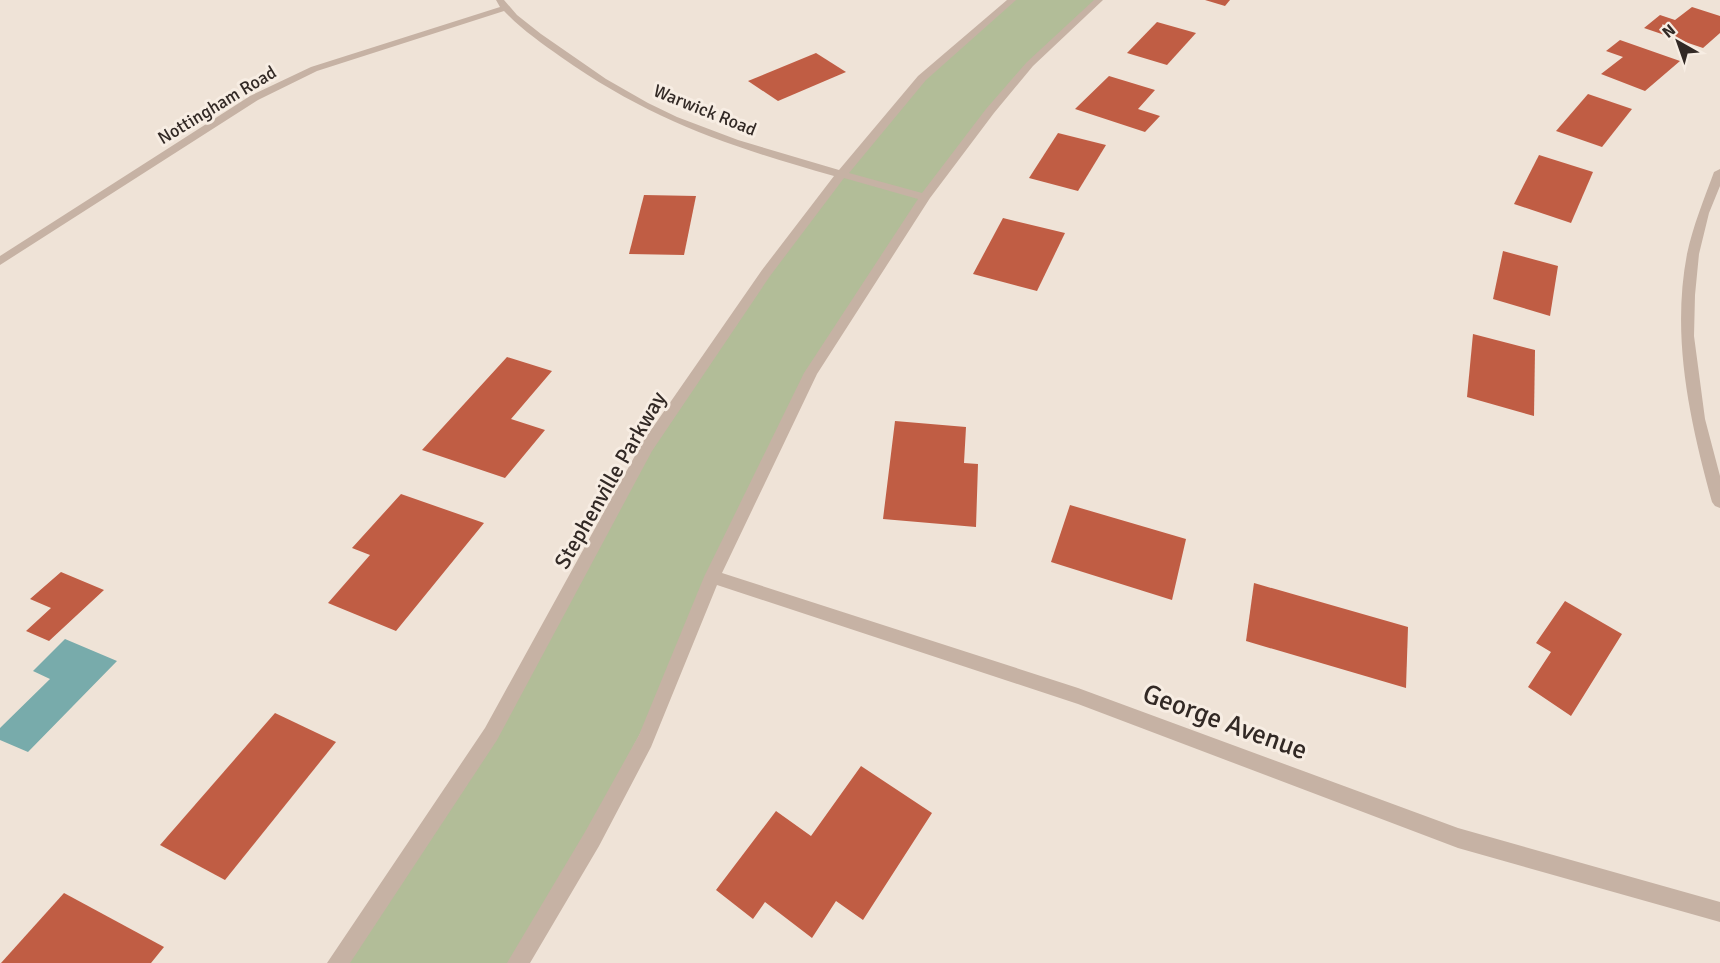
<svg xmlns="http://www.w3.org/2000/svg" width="1720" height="963" font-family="Signika,sans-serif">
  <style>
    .green { fill: #b2bd98 }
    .water { fill: #78abab }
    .building { fill: #c05d44 }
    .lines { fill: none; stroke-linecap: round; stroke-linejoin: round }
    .minor { fill: #c6b2a4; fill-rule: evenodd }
    .labels { text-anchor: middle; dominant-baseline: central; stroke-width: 6; stroke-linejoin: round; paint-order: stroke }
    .far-street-label { font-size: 18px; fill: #322925; stroke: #f7ede3 }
    .street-label { font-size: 22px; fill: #322925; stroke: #f7ede3 }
    .near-street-label { font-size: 27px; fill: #322925; stroke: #f7ede3 }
  </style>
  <rect width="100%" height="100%" fill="#efe3d7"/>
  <path class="green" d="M1012,0H1099L1030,64L925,197L811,373L682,655L518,963H338L491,734L611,510L766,273L922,78Z"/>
  <path class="water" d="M65,639L117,661L28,752L0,740V728L50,679L33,671Z"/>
  <g class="building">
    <path d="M1205,0H1230L1225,6Z"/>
    <path d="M1692,7L1720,16V33L1703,48L1644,28L1660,15L1675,20Z"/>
    <path d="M1157,22L1196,33L1167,65L1127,53Z"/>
    <path d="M1620,40L1680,61L1645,91L1601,74L1623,57L1606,51Z"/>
    <path d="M816,53L846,72L778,101L748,81Z"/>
    <path d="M1109,76L1155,90L1138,109L1160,116L1145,132L1075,109Z"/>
    <path d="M1588,94L1632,109L1602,147L1556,131Z"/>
    <path d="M1058,133L1106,145L1078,191L1029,178Z"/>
    <path d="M1539,155L1593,172L1571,223L1514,204Z"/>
    <path d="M644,195L696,196L684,255L629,254Z"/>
    <path d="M1003,218L1065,233L1037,291L973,274Z"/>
    <path d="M1503,251L1558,266L1550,316L1493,299Z"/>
    <path d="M1473,334L1535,350L1534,416L1467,397Z"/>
    <path d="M507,357L552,371L511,419L545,430L505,478L422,450Z"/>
    <path d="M895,421L966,427L964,463L978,464L976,527L883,519Z"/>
    <path d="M401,494L484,523L396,631L328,603L370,555L352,548Z"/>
    <path d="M1070,505L1186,539L1172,600L1051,562Z"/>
    <path d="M61,572L104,590L49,641L26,631L51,608L30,599Z"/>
    <path d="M1254,583L1408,627L1406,688L1246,641Z"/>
    <path d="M1565,601L1622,634L1571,716L1528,687L1551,652L1536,643Z"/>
    <path d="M275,713L336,742L225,880L160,845Z"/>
    <path d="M861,766L932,813L863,920L836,901L812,938L765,902L753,919L716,890L776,811L811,836Z"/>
    <path d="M64,893L164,947L151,963H1Z"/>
  </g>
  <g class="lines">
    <g class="minor">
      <path d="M496,0H504L517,15L541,34L606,79L648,103L677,117L738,140L839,170L918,76L1007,0H1016L926,80L849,173L922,193L986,109L1027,62L1094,0H1103L1033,66L994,113L930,198L817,374L722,573L1078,688L1458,828L1720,902V922L1458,848L1078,704L717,585L651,747L599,846L530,963H507L585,832L639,735L704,577L804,373L918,199L844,178L770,276L652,451L497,740L350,963H327L485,728L642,443L762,270L834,176C731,147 650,120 561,57C541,43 521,29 504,11L317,71L258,100L0,265V256L250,96L311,67L500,7Z"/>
      <path d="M1720,169V186L1709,213L1699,254L1695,295L1694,336L1705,419L1720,476V508L1715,506L1712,502C1690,421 1671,338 1687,254C1693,226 1704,199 1714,172Z"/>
    </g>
  </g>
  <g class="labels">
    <g class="far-street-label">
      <text transform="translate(217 105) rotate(-31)">Nottingham Road</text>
      <text transform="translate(705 110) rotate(22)">Warwick Road</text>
    </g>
    <g class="street-label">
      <text transform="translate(610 480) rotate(-60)">Stephenville Parkway</text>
    </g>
    <g class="near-street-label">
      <text transform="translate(1225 722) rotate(20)">George Avenue</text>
    </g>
  </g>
  <g transform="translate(1678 42) rotate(320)" stroke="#f7ede3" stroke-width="4.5" paint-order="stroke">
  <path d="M0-4.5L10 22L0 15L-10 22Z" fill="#322925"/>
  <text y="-9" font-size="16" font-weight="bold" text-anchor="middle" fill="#322925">N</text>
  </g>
</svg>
